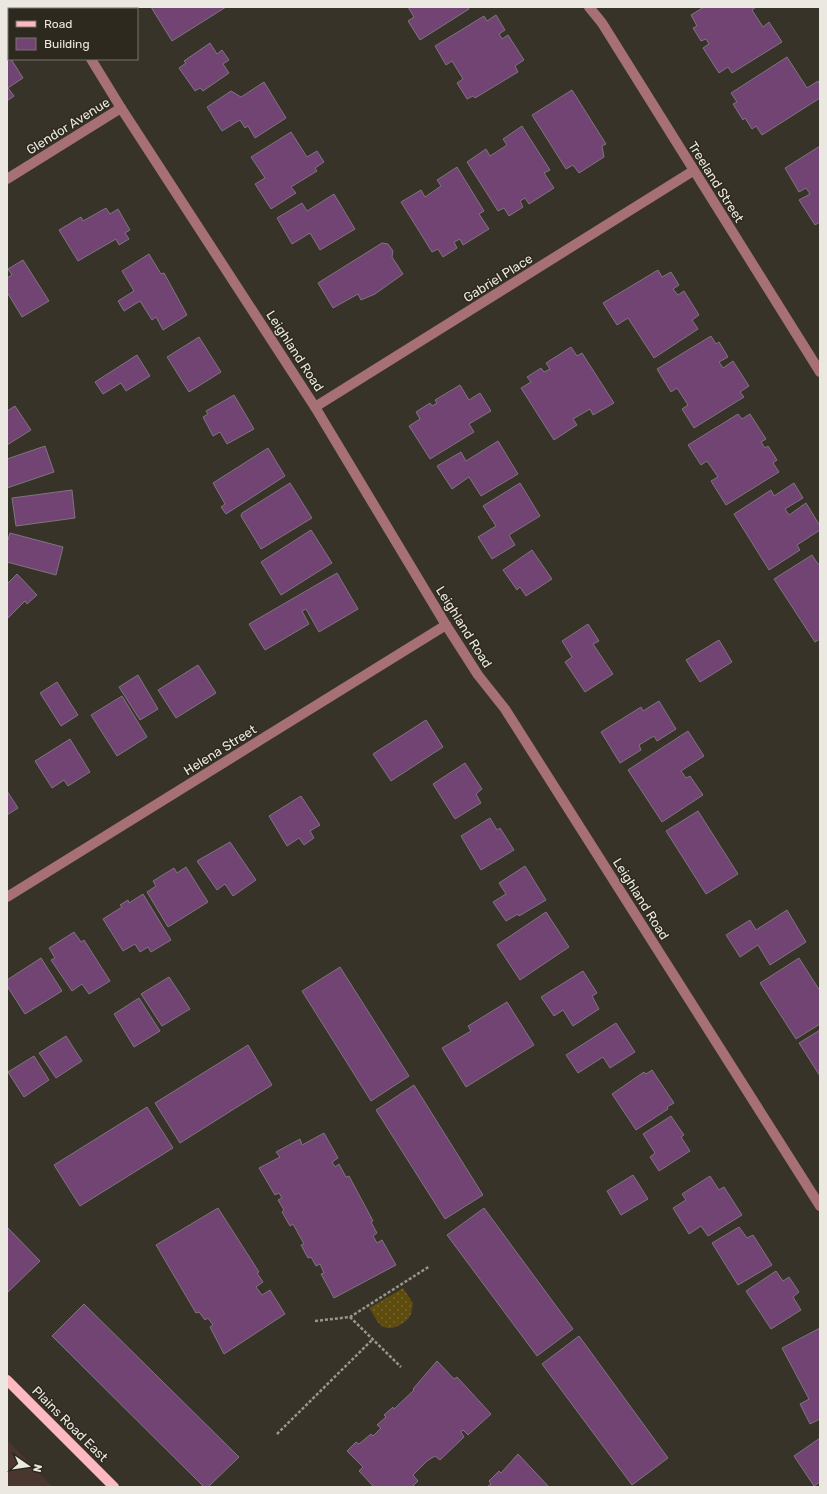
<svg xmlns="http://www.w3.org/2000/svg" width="827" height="1494" font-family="Rubik,sans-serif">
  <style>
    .commercial { fill: #49362f }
    .grass { fill: url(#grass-dots) }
    .building { fill: #724474; stroke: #7f747f }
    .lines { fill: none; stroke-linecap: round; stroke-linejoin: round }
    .path { stroke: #99968d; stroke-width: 2.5; stroke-dasharray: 3 2; stroke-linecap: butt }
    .minor { stroke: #a67075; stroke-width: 10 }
    .major { stroke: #fdb9bf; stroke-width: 10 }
    .labels { text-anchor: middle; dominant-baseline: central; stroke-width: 3; stroke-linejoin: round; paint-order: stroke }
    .street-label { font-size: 13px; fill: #ebe8e1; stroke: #2d291e }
  </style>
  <defs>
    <pattern id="grass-dots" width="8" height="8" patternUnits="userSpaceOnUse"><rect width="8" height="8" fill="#5d4c0e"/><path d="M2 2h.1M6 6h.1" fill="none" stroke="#746631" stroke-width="1.8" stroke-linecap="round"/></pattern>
  </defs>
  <rect width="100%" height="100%" fill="#373328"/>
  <path class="commercial" d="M7,1440L53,1487H7Z"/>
  <path class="grass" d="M403,1288L413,1303C412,1308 412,1312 410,1316C405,1324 391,1332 382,1326C377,1323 373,1313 369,1308Z"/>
  <g class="building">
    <path d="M151,7H226L172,41Z"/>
    <path d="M408,7H468L469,9L420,40L408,21L414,17Z"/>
    <path d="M704,7H756L752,10L763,27L769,22L782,42L732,73L728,67L719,73L703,48L709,44L706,39L701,41L693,28L697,26L691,15Z"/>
    <path d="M496,15L505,30L499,34L502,39L508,35L524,60L515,66L518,72L475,98L473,96L467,99L457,83L463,79L452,61L446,65L435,46L484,16L487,21Z"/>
    <path d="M210,43L217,54L222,50L229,60L223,64L229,73L203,91L200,88L195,91L179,68L186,63L184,61Z"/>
    <path d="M7,52L9,59H11L23,78L8,88L14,96L7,101Z"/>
    <path d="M787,57L807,88L818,81L820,85V98L762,135L756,126L752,129L745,118L743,120L733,104L737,102L731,93Z"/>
    <path d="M264,82L286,118L255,138L248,126L245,128L240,120L222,131L207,107L231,91L241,97Z"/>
    <path d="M572,90L606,144L602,146L604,157L579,173L573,165L566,169L532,115Z"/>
    <path d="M522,126L550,170L544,173L554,188L529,204L525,198L520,201L523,207L509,216L504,208L498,211L467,162L486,149L490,156L507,145L503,139Z"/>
    <path d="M291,132L307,157L317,151L324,162L315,168L317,171L291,187L296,193L271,209L255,184L265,178L251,157Z"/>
    <path d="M820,146V222L815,225L799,200L810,194L806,188L799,192L785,168Z"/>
    <path d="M457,167L484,211L479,214L489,229L463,245L460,239L454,242L457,248L443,257L438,249L432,252L401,202L421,190L425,197L441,186L437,180Z"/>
    <path d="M334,194L355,229L320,250L310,233L292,244L277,218L302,203L307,211Z"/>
    <path d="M106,208L110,214L118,209L130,230L125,233L129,239L119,245L116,239L78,261L59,230L81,217L83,221Z"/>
    <path d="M382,243L388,244L393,251L392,257L403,274L375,294L361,300L358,294L333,308L318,283Z"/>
    <path d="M149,254L161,274L164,273L187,315L163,330L156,317L152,320L140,301L124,311L118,301L134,291L122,271Z"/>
    <path d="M23,260L49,301L22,317L7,292V278L12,275L8,269Z"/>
    <path d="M658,270L662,277L671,272L679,285L673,289L678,295L684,291L699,315L692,320L698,329L654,358L628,318L617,325L603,303Z"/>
    <path d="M711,336L716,344L719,342L728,357L719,362L723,368L733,361L749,386L740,392L744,397L694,428L682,409L688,405L677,388L671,392L657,369Z"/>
    <path d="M199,337L221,372L189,392L167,357Z"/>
    <path d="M571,347L577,356L582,353L614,403L593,415L590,409L573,419L577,425L554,440L521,388L531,382L527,377L541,368L544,372L550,369L546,363Z"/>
    <path d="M137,355L150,376L126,391L121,383L103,394L95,382Z"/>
    <path d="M460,385L469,400L480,393L491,411L469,424L474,432L430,459L409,426L420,419L416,412L430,403L432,406L437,403L435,400Z"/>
    <path d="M234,395L254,429L227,444L220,432L213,436L203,417L208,414L206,411Z"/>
    <path d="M15,406L31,430L7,445V411Z"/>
    <path d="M738,414L742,419L750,414L766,439L761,442L765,448L768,446L777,460L773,463L779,472L726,505L711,481L718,477L707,461L701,465L688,445Z"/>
    <path d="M498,441L518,474L481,496L469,477L452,489L437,466L461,452L466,461Z"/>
    <path d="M45,446L54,472L7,488V459Z"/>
    <path d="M268,448L285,476L226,514L221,507L225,504L213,483Z"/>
    <path d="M290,483L312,518L261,549L241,516L242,513Z"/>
    <path d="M520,483L540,516L509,535L515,545L492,559L478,537L496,526L483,506Z"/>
    <path d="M794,483L803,498L785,509L789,515L806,503L820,526V530L797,545L800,550L769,570L734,514L771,490L774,496Z"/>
    <path d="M72,490L75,518L16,526L12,498Z"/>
    <path d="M311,530L332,563L281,595L261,562Z"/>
    <path d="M10,533L63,547L56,575L7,562V543Z"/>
    <path d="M532,550L552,579L526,596L520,587L517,590L503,570Z"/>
    <path d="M812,555L818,564L820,563V639L815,642L774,579Z"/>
    <path d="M337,573L358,609L319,632L306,609L302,611L309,624L265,650L249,624Z"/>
    <path d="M17,574L37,595L27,604L25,601L7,619V584Z"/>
    <path d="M588,624L599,641L593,644L613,674L585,692L565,662L572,657L562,641Z"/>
    <path d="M719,640L732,662L700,682L686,660Z"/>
    <path d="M198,665L216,693L176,718L158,690Z"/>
    <path d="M138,675L158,709L140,720L119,687Z"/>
    <path d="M57,682L78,715L61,726L40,693Z"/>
    <path d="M122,696L147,737L117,756L91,715Z"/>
    <path d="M659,701L676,729L657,741L654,736L639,745L641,750L620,763L601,732L641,707L643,711Z"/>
    <path d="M426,720L443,747L391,781L373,754Z"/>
    <path d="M688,731L704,756L681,771L686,778L690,776L703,795L662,822L628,770Z"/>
    <path d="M70,739L90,772L68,786L64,780L52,788L35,761Z"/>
    <path d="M465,763L482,789L476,794L481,803L455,819L433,784Z"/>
    <path d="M7,791L18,808L7,815Z"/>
    <path d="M301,796L320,825L310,831L314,838L304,845L299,838L287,846L269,816Z"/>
    <path d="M698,811L738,874L706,894L666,831Z"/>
    <path d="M490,818L497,830L500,828L514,850L481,870L461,836Z"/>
    <path d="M230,842L256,880L233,896L225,884L217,890L197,861Z"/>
    <path d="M525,866L546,900L519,916L518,914L506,921L493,902L506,894L499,883Z"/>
    <path d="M186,867L208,902L168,927L147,892L156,886L153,881L174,868L177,873Z"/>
    <path d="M143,894L171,940L151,952L148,947L140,952L135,944L123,951L103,919L122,907L120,905L128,900L129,903Z"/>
    <path d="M787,910L806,942L770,965L758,945L740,957L726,935L750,920L756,930Z"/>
    <path d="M546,912L569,947L520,980L497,945Z"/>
    <path d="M74,932L81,942L84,940L110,981L89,994L82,984L72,991L51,960L55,958L49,948Z"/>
    <path d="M41,958L62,991L25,1014L7,986V980Z"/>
    <path d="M799,958L820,991V1024L796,1039L760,983Z"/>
    <path d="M340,967L409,1076L371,1101L302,991Z"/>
    <path d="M583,971L597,993L592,996L599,1009L573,1026L563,1010L554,1016L541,997Z"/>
    <path d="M169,977L190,1009L162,1026L141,994Z"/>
    <path d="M139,998L160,1031L134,1047L114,1014Z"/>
    <path d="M507,1002L534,1045L466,1087L442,1048L471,1031L468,1026Z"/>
    <path d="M616,1023L635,1052L610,1068L603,1057L578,1073L566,1055Z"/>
    <path d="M820,1030V1076L799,1043Z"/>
    <path d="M66,1036L82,1061L56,1078L39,1053Z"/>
    <path d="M248,1045L272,1085L180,1143L155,1103Z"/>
    <path d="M34,1056L49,1080L24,1097L8,1072Z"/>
    <path d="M652,1070L674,1103L667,1107L668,1109L636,1130L612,1094L644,1072L646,1074Z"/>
    <path d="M414,1085L483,1195L445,1219L376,1110Z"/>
    <path d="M147,1107L173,1148L80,1206L54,1165Z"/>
    <path d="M671,1116L684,1135L681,1137L690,1151L659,1171L650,1157L655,1153L643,1134Z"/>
    <path d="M324,1133L338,1158L332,1162L335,1167L339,1164L346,1177L349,1176L373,1221L371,1222L377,1233L373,1236L377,1243L382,1240L396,1265L334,1298L321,1274L324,1273L320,1264L316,1266L311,1257L308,1258L301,1245L304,1244L293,1224L290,1226L282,1212L284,1210L278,1200L282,1198L279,1193L275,1195L259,1168L280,1157L276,1152L300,1139L302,1145Z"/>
    <path d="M633,1175L648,1199L621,1215L607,1191Z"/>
    <path d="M710,1176L719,1190L724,1187L742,1215L708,1236L701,1226L689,1234L673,1208L686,1200L682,1194Z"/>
    <path d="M218,1208L259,1272L257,1273L263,1282L256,1287L262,1295L270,1290L285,1314L224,1354L210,1327L213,1325L208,1318L205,1320L199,1312L196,1313L156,1245Z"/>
    <path d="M484,1208L573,1329L537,1356L447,1235Z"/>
    <path d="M7,1227L40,1261L8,1292H7Z"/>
    <path d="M739,1227L747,1238L753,1235L772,1265L738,1285L712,1243Z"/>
    <path d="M776,1271L783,1281L789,1277L799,1292L793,1297L801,1310L771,1329L746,1291Z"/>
    <path d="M84,1304L239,1457L208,1487H204L52,1336Z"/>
    <path d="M820,1328V1419L810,1424L800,1404L809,1399L782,1348Z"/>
    <path d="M579,1336L668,1458L632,1485L542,1364Z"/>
    <path d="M437,1361L454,1379L457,1377L491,1414L468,1435L463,1430L461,1432L464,1437L440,1460L435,1456L427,1461L413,1475L418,1481L412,1487H374L359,1471L363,1467L347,1451L356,1442L359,1444L371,1434L373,1436L381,1428L377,1425L386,1417L384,1415L393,1407L394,1409L414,1390L413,1389Z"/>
    <path d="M820,1438V1482L814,1486L794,1456Z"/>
    <path d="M518,1454L549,1487H487L491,1484L489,1481L499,1471L501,1473Z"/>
  </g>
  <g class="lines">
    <g class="path">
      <path d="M350,1317L401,1367"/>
      <path d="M315,1321L350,1317L430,1266"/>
      <path d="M277,1434L373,1339"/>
    </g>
    <g class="minor">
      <path d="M61,7L62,9"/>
      <path d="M589,7L602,23L820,372"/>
      <path d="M91,59L121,108L315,407L446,625L478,675L505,709L820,1206"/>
      <path d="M7,179L121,108"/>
      <path d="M315,407L693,171"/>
      <path d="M7,897L446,625"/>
    </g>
    <path class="major" d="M7,1380L114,1487"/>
  </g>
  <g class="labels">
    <g class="street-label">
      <text transform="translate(68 126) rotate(-32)">Glendor Avenue</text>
      <text transform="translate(716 182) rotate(58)">Treeland Street</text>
      <text transform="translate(498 278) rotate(-32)">Gabriel Place</text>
      <text transform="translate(295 351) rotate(57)">Leighland Road</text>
      <text transform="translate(464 627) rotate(58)">Leighland Road</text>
      <text transform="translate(220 750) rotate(-32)">Helena Street</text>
      <text transform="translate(641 899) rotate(58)">Leighland Road</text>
      <text transform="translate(70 1424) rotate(45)">Plains Road East</text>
    </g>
  </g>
  <rect width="827" height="1494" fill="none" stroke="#ebe8e1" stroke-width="16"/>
  <rect x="8" y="8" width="130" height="52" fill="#2d291e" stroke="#79756c"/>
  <rect x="16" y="21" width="20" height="6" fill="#fdb9bf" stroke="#79756c"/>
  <text x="44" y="28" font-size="12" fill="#ebe8e1">Road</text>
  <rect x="16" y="38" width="20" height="12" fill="#724474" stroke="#79756c"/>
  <text x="44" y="48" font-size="12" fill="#ebe8e1">Building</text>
  <g transform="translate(28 1466) rotate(103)" stroke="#2d291e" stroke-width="3" paint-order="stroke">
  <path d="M0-3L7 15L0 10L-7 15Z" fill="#ebe8e1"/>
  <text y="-6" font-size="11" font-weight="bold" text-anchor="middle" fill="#ebe8e1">N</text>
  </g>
</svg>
